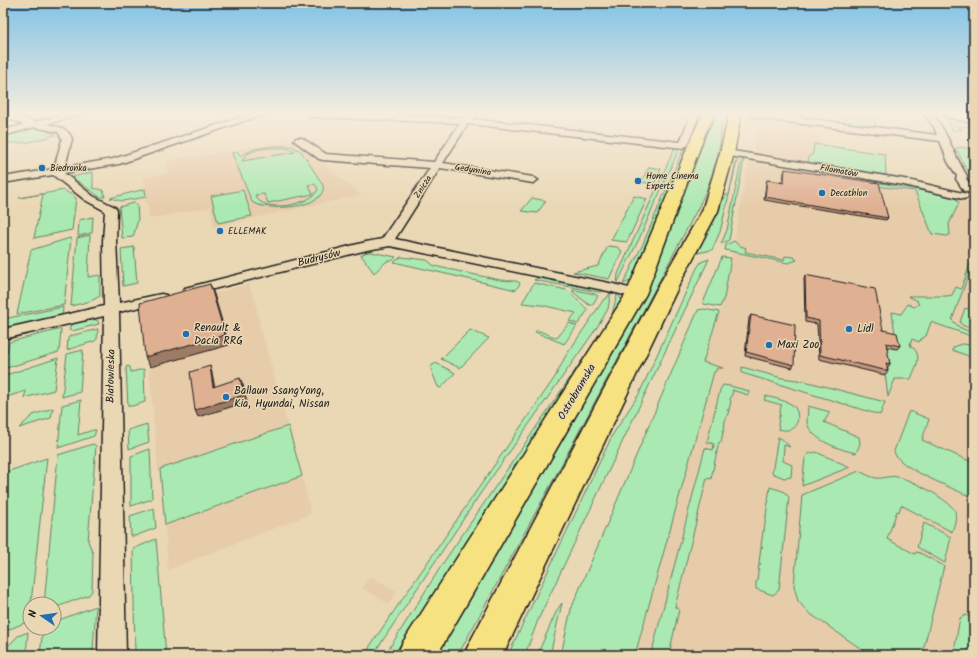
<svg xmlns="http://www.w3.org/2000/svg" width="977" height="658" font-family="Kalam,sans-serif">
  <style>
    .built { fill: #e7ccaa }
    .green { fill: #aae9b1; stroke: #638266; fill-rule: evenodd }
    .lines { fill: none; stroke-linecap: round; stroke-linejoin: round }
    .street-casing { stroke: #1c1c1c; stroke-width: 3 }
    .secondary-casing { stroke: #1c1c1c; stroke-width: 3 }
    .primary-casing { stroke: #1c1c1c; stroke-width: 3 }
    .street { fill: #ead8b5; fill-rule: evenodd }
    .secondary { fill: #ead8b5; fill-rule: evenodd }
    .primary { fill: #f7e281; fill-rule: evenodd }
    .wall { fill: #c1977e; stroke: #1c1c1c }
    .shaded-wall { fill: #9d7b66; stroke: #1c1c1c }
    .building { fill: #e0b092; stroke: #1c1c1c }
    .poi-dot { fill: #1f6fb2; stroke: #ead8b5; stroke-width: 1.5 }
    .labels { text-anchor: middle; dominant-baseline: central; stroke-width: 3; stroke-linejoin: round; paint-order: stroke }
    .far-poi-label { font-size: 9px; fill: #1c1c1c; stroke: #ead8b5; text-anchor: start }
    .far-street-label { font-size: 9px; fill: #1c1c1c; stroke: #ead8b5 }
    .street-label { font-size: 11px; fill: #1c1c1c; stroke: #ead8b5 }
    .poi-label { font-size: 11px; fill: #1c1c1c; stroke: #ead8b5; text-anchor: start }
  </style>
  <rect width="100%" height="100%" fill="#ead8b5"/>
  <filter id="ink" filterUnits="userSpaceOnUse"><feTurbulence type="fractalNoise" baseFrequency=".025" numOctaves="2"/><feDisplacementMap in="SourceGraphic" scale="8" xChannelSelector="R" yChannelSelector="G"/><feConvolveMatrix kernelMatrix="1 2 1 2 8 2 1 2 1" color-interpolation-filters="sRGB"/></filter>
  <g filter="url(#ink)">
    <g class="built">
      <path d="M788,121L817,125L819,145H814L813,154L809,156L808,162L753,153L755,151L753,147L759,128L788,132Z"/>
      <path d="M294,140L361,195L213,227L211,207L149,219L147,201H143L146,199L144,178L168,173L167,161Z"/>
      <path d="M749,159L945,192L974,201V655H609L724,298Z"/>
      <path d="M249,284L256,304L262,336H263L288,426L158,470L144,312Z"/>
      <path d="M302,476L311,514L168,570L165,525Z"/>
      <path d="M370,576L397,591L389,604L362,588Z"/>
    </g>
    <g class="green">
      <path d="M698,114H701L633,280L623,284L642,246Z"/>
      <path d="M716,114H724C721,124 721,133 720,142C717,165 708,188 698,208L549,488L458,655H438L643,301L650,284L703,138Z"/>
      <path d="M845,114H872L877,129L846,125Z"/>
      <path d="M947,119L974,122V126L957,127L962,130H952Z"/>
      <path d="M33,127L39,128L56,135L26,143H3V135Z"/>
      <path d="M814,144L885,154L886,175L808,162L809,156L813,154Z"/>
      <path d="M676,145L680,147L639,239L617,284L618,274Z"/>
      <path d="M274,146H291L301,151L323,185C328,209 265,212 252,202L232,153L238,152L240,156L254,149ZM274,148H287L295,152L242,161C246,150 263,148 274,148ZM315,184L318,189C312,206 261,214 255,195L264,194L268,203L313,194L308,185Z"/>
      <path d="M961,147L974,150V157L967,156L974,168V178L966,169L956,148Z"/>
      <path d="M741,158L737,162L720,232L712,250L697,253L719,207L726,195H729L736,160Z"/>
      <path d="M744,159L729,240L721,244L727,230L741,162Z"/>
      <path d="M649,167L661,169L654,184L641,182Z"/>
      <path d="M93,172V188L103,190L105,197H100L72,177Z"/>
      <path d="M881,183L955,197L959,203L949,224L950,235L947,236L932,234L915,191L877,186Z"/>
      <path d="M145,189L146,197L122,201L110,198Z"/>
      <path d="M64,190L76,198L72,230L34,238L43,194L19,198Z"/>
      <path d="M243,190L252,216L218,223L211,196Z"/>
      <path d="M634,196L647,199L627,242L611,240Z"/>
      <path d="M532,198L546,201L537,213L521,211Z"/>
      <path d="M133,203L137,204L138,220L133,237L122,238L119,207Z"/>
      <path d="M93,217L92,233L78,236L79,220Z"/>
      <path d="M90,235L88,277L100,275V296L91,301L71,306L77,238Z"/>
      <path d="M70,238L71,239L64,305L17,314L31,250Z"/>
      <path d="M734,241L738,245L746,248L745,252L784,260L785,256L793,257L797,260L788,263L725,250L726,245Z"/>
      <path d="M608,246L617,247L622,251L609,279L573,272L598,266Z"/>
      <path d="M134,247L137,283L123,286L121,249Z"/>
      <path d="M367,252H371L396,257L392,261H387L374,273L361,255Z"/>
      <path d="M974,253V260L952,320L959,327L974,334V337L931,322L926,336L921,339L919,342L912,339L910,345C924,356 916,365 911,379H895L888,397L884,366V346L897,349L892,312L901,314L908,304L914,307L919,304L917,302L918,301L908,296H947L952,295L956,287L961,289Z"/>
      <path d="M401,257L427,260L434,266L500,280L516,281L520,283L516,290L394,262Z"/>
      <path d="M722,257L731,258L724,298L720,307L704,304L703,303Z"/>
      <path d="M709,259L538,620L525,655H508L613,434L639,394L697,268L701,262Z"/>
      <path d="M538,278H544L602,290L601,292H598L534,280Z"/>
      <path d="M534,283L567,290L588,310L578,324L569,321L576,313L541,305L522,303Z"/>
      <path d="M576,290L595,294L598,296L592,305H589L572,291Z"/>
      <path d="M611,291L608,309L596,329L482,491L373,655H366L370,646L555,377L565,357L604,299L607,298Z"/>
      <path d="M617,294L621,299V302L458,563L393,655H385L445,560L598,337L612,315Z"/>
      <path d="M63,307L62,318L3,331V319Z"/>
      <path d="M965,308L974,311V330L962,325L960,322Z"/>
      <path d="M704,309L719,312L703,362L723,368H717L716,371L714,372L635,655H561L571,609L698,310Z"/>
      <path d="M94,319L98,321L99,324L72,331L69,330L71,324Z"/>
      <path d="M569,323L577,326L564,344L535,332L537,330L557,338Z"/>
      <path d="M61,329L59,352L3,369V353L7,352L9,342Z"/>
      <path d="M98,329L97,339L95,341L67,350L68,338L70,336Z"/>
      <path d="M470,330L489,338L460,368L441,359Z"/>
      <path d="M961,344L974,345V358L952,350L954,347Z"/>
      <path d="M83,350L80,392L62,397L67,354Z"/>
      <path d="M58,358L54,390L24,398L26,391L3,398V376Z"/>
      <path d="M436,363L455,373L441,388L438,387L430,367Z"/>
      <path d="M128,366L130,367L131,372L144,369L145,402L132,406H128L126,367Z"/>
      <path d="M742,367L782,378L804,381L885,402L880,415L742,373Z"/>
      <path d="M723,385L730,386L749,391L748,395L732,390L733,391L730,400L731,401L729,410H727L729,411L725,421L724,431H722L723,432L721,443L719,442L711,479L707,478L675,607L679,609L669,655H651L705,448L713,450L714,444L707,442L720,390Z"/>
      <path d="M766,396C773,398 784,400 791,404C802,410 801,436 778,429L779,427L778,426L779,416H781L779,415L781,406L782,405L764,400Z"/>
      <path d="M81,400L78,435L93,430H96L94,436L58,448L62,405Z"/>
      <path d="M808,406L830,412L824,422L859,437L860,444L856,453C841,450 810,440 807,422C807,417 808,411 808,406Z"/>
      <path d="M53,408L51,418L19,428L33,415Z"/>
      <path d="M909,411L929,419L922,440L974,463V495L964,494C949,486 896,467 894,451Z"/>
      <path d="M147,424L149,442L129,449L128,430Z"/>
      <path d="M288,426L302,476L165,525L160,469Z"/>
      <path d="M778,437L782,439L790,447L784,445L783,461L792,465L791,477L784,478L772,473Z"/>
      <path d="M93,444L96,446L88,541L93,553L92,591L89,595L54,608V604H44L58,455Z"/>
      <path d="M150,449L152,499L131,506V456Z"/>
      <path d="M816,452L850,467L802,486L805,458L808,454Z"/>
      <path d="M47,458L29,621L3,632V473Z"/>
      <path d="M859,471C864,473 870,477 876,478C883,479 890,475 897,477C909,478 950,500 955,511C957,518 954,525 952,532L901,505L899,512L897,511L887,539L915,554L916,552L920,553L944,566L922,655H870L809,613L798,601L794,586L802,495Z"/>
      <path d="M770,487L783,491L789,497L779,590L773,595L756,589V581H758L757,580L759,564H761L759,562L761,547H763L761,546L763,531H765L764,530L766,516H767L766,515L768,502H769L768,500Z"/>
      <path d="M154,508L156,528L135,536H131L130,516Z"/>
      <path d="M924,523L951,537L945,563L917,547Z"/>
      <path d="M156,539L166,655H135L133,549Z"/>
      <path d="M562,603L550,655H537L557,610Z"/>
      <path d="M96,606L93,650L91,655H40L43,628H54V622Z"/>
      <path d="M966,615L974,620V655H955L954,651L960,618Z"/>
      <path d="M28,632L26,655H3V651L18,636Z"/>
    </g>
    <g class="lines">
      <defs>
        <g id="street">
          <path d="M3,114H14L35,122L65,114H81L47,124C57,127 68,127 72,139L65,167L113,159L251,114H265L119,164L64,173L93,196L115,207L117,210L116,241L119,303L161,294L166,295L168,298L166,301L119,312L126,655H98L104,316L3,339V329L104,306L103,241L105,211L85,200L53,175L3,183V177L54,169L62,139L58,132L35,127L3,136V130L24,125L3,116Z"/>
          <path d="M306,114H378L464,118L468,114H477L473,119L680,142L691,114H699L688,145L683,148L468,124L443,163L533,177L538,180L533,183L440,168L395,239L609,283L641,291L643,294L641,297L636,298L608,291L390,246L367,250L190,295L185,294L183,291L185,288L366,242L382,239L430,168L323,160L319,159L296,142L294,140L296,138H302L326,154L434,162L460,123L310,117Z"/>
          <path d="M772,114L937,135L934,127L924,114H933C948,133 954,156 967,176L966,179L974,189L968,192L964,191L956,179L957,176L948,162L940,141L756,118L752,115Z"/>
          <path d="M727,150L904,179L967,194L969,196L967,198L963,199L904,185L724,155L722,153Z"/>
        </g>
        <path id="secondary" d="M941,114L974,115V123L946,117Z"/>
        <g id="primary">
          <path d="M703,114H715L705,134L646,294L437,655H397L403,642L626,294L693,134Z"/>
          <path d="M729,114H741L734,153L718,211L680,283L503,655H464L470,642L660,283L702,211L720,153Z"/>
        </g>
      </defs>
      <use href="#street" class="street-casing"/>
      <use href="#secondary" class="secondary-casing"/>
      <use href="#primary" class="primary-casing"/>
      <use href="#street" class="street"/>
      <use href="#secondary" class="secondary"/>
      <use href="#primary" class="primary"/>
    </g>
    <g class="wall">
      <path d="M785,169L888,218L886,220L764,200L766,183L767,180L783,182L784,172Z"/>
      <path d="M805,275L883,330L900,346L897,349L886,347L890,364L888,367H887L888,371L885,375L819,359L817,324L805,322L804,278Z"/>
      <path d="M751,315L794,365L792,368L745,356L749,318Z"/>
    </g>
    <g class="shaded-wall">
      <path d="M210,284L214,294L229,345L150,367L145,357Z"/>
      <path d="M210,366L212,373L216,393L213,387Z"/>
      <path d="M240,378L243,385L247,402L198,417L195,410Z"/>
    </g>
    <g class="building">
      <path d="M785,169L879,183L888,218L765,197L767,180L784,183Z"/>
      <path d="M805,275L875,289L883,330L897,333L900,346L886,343L890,364L886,363L888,371L820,355L819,321L806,318Z"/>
      <path d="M210,284L225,335L145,357L140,303Z"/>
      <path d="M751,315L795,325L794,365L746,352Z"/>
      <path d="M210,366L213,387L240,378L244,395L195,410L190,372Z"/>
    </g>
  </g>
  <linearGradient id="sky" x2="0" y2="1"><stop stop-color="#82c3e6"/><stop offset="0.55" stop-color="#f6edde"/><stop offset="1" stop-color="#f6edde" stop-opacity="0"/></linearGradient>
  <rect width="977" height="207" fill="url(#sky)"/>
  <g class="poi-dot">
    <circle cx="42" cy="168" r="4"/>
    <circle cx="638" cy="181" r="4"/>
    <circle cx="822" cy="193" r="4"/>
    <circle cx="220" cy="231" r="4"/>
    <circle cx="849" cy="329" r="4"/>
    <circle cx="186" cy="334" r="4"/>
    <circle cx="769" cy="345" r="4"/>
    <circle cx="226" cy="397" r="4"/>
  </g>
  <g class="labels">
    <g class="far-poi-label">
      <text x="50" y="168">Biedronka</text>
      <text x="646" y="176">Home Cinema<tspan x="646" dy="10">Experts</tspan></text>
      <text x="830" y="193">Decathlon</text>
      <text x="228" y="231">ELLEMAK</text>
    </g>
    <g class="far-street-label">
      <text transform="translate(473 170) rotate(9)">Gedymina</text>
      <text transform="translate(839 171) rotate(10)">Filomatów</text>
      <text transform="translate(423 187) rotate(-57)">Znicza</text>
    </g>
    <g class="street-label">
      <text transform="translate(319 258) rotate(-14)">Budrysów</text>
      <text transform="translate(111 376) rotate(-89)">Białowieska</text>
      <text transform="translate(577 392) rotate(-59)">Ostrobramska</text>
    </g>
    <g class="poi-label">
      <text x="194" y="328">Renault &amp;<tspan x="194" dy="13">Dacia RRG</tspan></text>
      <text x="857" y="329">Lidl</text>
      <text x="777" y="345">Maxi Zoo</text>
      <text x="234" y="391">Ballaun SsangYong,<tspan x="234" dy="13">Kia, Hyundai, Nissan</tspan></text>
    </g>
  </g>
  <rect width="977" height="658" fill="none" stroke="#ead8b5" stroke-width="16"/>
  <rect x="8" y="8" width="961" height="642" fill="none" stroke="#1c1c1c" stroke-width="1.5" filter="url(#ink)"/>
  <g transform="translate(42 616) rotate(283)"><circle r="19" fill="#ead8b5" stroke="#988d78"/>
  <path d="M0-3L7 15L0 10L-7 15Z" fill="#1f6fb2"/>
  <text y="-6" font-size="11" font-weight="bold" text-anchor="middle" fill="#1c1c1c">N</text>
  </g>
</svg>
